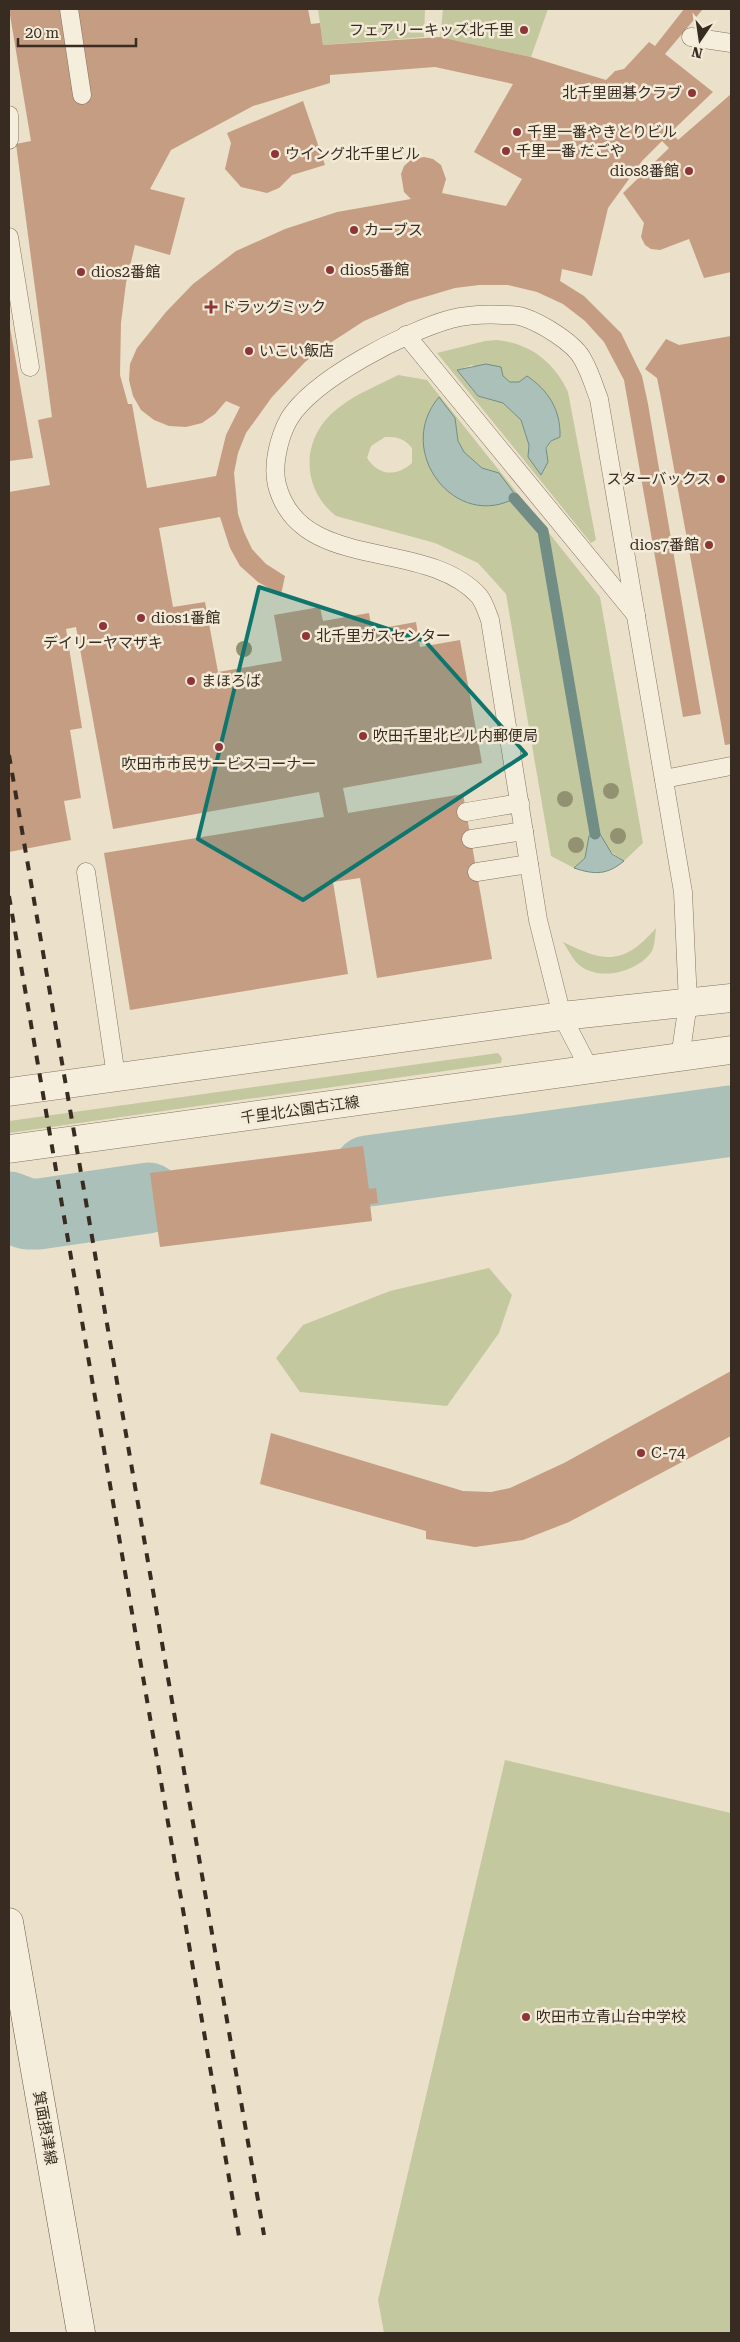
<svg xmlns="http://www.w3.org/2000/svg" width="740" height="2342" font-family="'Roboto Serif','Noto Sans JP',serif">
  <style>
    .green { fill: #c4c89e; fill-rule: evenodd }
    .water { fill: #aac0b9; stroke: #718d86 }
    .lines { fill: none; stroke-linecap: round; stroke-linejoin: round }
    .stream { stroke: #718d86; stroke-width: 11 }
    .river { stroke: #aac0b9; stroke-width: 71 }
    .building { fill: #c59d83; fill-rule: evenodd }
    .service-casing { stroke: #867360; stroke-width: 19 }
    .tertiary-casing { stroke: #867360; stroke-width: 29 }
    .secondary-casing { stroke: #685543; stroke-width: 29 }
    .service { stroke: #f6eedc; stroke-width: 18 }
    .tertiary { stroke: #f6eedc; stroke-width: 28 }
    .secondary { stroke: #f6eedc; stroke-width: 28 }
    .rail { stroke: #382c22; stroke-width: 4; stroke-dasharray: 9 9; stroke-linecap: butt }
    .tree { fill: #929272 }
    .marked { fill: #0f766e; fill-opacity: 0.2; stroke: #0f766e; stroke-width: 4; stroke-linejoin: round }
    .poi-dot { fill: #8f3537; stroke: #f3ebd8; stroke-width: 2 }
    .labels { text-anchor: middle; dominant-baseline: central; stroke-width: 5; stroke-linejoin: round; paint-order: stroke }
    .poi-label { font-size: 15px; fill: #382c22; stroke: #f3ebd8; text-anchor: start }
    .street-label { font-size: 15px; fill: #382c22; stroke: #f3ebd8 }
  </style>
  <rect width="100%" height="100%" fill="#ebe0c9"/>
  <g class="green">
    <path d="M318,9H425L424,37L323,45Z"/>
    <path d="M443,9H548L531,57L440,37Z"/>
    <path d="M497,340C531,344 554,362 568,392L596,540L591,543L437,353L485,341ZM472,365L503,376L510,382H519L559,420L560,437C549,441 546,446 546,458L528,457L529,445L521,420L503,403L478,396L457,370Z"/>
    <path d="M398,375L427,380L600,597L643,843L624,861L589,836L585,858L574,868L551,856L506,594L478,563L435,543L336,516C298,486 302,433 341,406C358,393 379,385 398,375ZM439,398L455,418L458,441L464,452L482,468L493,472L503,503L423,433L427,417ZM385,437C397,437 404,438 412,448V463C396,477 379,476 367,458L371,446Z"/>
    <path d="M656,928C655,935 655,945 652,951C638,973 595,983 576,962C571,956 567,948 563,942C605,963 624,965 656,928Z"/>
    <path d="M498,1053L502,1058L501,1063L9,1133V1121Z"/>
    <path d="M489,1268L512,1295L499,1333L447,1406L300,1392L276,1358L303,1325L390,1291Z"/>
    <path d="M505,1760L731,1813V2333H384L378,2300Z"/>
  </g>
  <g class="water">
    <path d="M486,364L501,367L503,376L510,382H519L527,376C548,390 561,410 560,437L551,441L546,448L548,462L541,475L528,457L529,445L521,420L503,403L478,396L457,370Z"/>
    <path d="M439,397L455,418L458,441L464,452L482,468L499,473L517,497C456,533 393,451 439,397Z"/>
    <path d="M595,834H600L612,854L624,861C607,875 595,875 574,868L585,858L589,836Z"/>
  </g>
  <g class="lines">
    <path class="stream" d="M514,498L543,531L595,834"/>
    <g class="river">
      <path d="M368,1171L731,1121"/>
      <path d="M9,1207L27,1214H39L148,1198"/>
    </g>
  </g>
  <g class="building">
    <path d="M9,9H308L311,24L320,23L323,45L440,37L531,57L606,80L615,71L624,69L649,42L655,46L684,9H703L665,54L713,92L671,132L678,140L731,94V272L704,278L689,239L660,250L651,249L645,245L641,237L644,223L623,193L669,148L662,141L642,161L608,208L592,276L562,269L560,281L584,296L621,333L642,376L648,404L701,714L683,717L624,380L604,342L585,321L563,304L537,292L508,285H479L455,288L408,302L364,321L324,347L305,362L272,397L246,433L238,453L234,473L238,514L244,532L252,549L266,564L285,576L281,595L258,582L240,566L230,548L220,517L159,528L173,607L205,602L218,672L282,661L274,615L320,607L323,621L369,613L372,630L416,622L420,647L460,640L482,763L343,788L348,813L463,794L492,959L377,978L360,878L333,882L348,974L130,1010L104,853L324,817L319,792L113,829L76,627L66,629L82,728L70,730L81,798L64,801L71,840L9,852V492L50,485L38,420L52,417L16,144L31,141ZM435,67L513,84L474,152L522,179L506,206L442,193L446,179L441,165L433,159L424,157L412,159L404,166L401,174L404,192L411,199L337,212L285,229L236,251L193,284L166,312L137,348L130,364L129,380L133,396L141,410L154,420L169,426L186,427L202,423L215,414L226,401L240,407L226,435L216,476L147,488L132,404H128L120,375L121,323L126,283L135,245L170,255L185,198L150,189L171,150L253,106L330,83V75Z"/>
    <path d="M303,101L325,165L292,175L279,188L267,193L241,187L225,169L231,143L227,133Z"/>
    <path d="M9,322L33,458L9,461Z"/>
    <path d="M731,336V744L725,745L661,398L657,378L645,369L666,339L679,345Z"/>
    <path d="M363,1146L369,1189L376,1188L378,1203L370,1204L372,1221L160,1247L150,1173Z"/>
    <path d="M731,1371V1436L569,1522L523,1540L475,1547L426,1539V1531L260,1484L271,1433L463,1491L491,1492L510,1488L564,1463Z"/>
  </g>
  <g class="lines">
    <defs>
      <g id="service">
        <path d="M69,9L82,95"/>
        <path d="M691,37L731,43"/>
        <path d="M9,115V140"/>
        <path d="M9,237L30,367"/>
        <path d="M406,335L636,615"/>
        <path d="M664,779L731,766"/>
        <path d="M466,812L520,803"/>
        <path d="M471,839L524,831"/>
        <path d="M86,872L116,1076"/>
        <path d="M477,872L529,864"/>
        <path d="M590,1070L562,1016L538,920L490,620C487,612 484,602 479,596C426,537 300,574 277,485C272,465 279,437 289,419C313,379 407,331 451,319C468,315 487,314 504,315C510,315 517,315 523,317C541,323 575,343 583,360C590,372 594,386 599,399L683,892L688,1003L680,1058"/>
      </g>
      <g id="tertiary">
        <path d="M9,1092L562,1016L731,998"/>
        <path d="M9,1149L731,1050"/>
      </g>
      <path id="secondary" d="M9,1922L81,2333"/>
    </defs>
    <use href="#service" class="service-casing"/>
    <use href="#tertiary" class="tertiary-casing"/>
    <use href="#secondary" class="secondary-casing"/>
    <use href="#service" class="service"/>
    <use href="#tertiary" class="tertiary"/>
    <use href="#secondary" class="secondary"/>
    <g class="rail">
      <path d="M9,755L264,2235"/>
      <path d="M9,896L240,2242"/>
    </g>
  </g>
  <g class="tree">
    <circle cx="244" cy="649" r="8"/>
    <circle cx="611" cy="791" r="8"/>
    <circle cx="565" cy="799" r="8"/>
    <circle cx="618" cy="836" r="8"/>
    <circle cx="576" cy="845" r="8"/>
  </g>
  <path class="marked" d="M259,587L425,641L526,754L303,900L198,839Z"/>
  <g class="poi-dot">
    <circle cx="524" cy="30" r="5"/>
    <circle cx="692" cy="93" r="5"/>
    <circle cx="517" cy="132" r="5"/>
    <circle cx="506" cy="151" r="5"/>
    <circle cx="275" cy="154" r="5"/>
    <circle cx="689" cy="171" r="5"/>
    <circle cx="354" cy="230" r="5"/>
    <circle cx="330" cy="270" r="5"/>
    <circle cx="81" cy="272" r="5"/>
    <path d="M208.5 299.5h5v5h5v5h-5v5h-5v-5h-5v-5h5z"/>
    <circle cx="249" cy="351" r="5"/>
    <circle cx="721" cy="479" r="5"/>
    <circle cx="709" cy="545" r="5"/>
    <circle cx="141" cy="618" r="5"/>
    <circle cx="103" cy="626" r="5"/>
    <circle cx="306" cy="636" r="5"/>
    <circle cx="191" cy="681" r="5"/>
    <circle cx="363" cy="736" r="5"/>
    <circle cx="219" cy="747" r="5"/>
    <circle cx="641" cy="1453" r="5"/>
    <circle cx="526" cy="2017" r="5"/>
  </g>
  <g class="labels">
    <g class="poi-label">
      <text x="514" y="30" text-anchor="end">フェアリーキッズ北千里</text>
      <text x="682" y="93" text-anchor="end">北千里囲碁クラブ</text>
      <text x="527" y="132">千里一番やきとりビル</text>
      <text x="516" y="151">千里一番 だごや</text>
      <text x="285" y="154">ウイング北千里ビル</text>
      <text x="679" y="171" text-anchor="end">dios8番館</text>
      <text x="364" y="230">カーブス</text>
      <text x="340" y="270">dios5番館</text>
      <text x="91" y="272">dios2番館</text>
      <text x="221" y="307">ドラッグミック</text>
      <text x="259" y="351">いこい飯店</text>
      <text x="711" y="479" text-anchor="end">スターバックス</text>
      <text x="699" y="545" text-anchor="end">dios7番館</text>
      <text x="151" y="618">dios1番館</text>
      <text x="316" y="636">北千里ガスセンター</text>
      <text x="103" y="643" text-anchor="middle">デイリーヤマザキ</text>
      <text x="201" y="681">まほろば</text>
      <text x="373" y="736">吹田千里北ビル内郵便局</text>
      <text x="219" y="764" text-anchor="middle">吹田市市民サービスコーナー</text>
      <text x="651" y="1453">C-74</text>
      <text x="536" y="2017">吹田市立青山台中学校</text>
    </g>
    <g class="street-label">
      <text transform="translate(300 1110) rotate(-8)">千里北公園古江線</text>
      <text transform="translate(45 2128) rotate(80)">箕面摂津線</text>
    </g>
  </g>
  <rect width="740" height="2342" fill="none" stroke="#382c22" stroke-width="20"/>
  <g transform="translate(700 40) rotate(193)" stroke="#f3ebd8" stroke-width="4" paint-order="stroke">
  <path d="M0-4L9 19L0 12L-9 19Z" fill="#382c22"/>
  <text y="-8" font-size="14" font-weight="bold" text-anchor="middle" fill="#382c22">N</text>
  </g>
  <path d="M18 38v8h118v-8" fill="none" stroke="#382c22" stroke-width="2.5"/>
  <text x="25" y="38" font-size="15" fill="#382c22" stroke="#f3ebd8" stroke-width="4" paint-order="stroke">20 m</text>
</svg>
